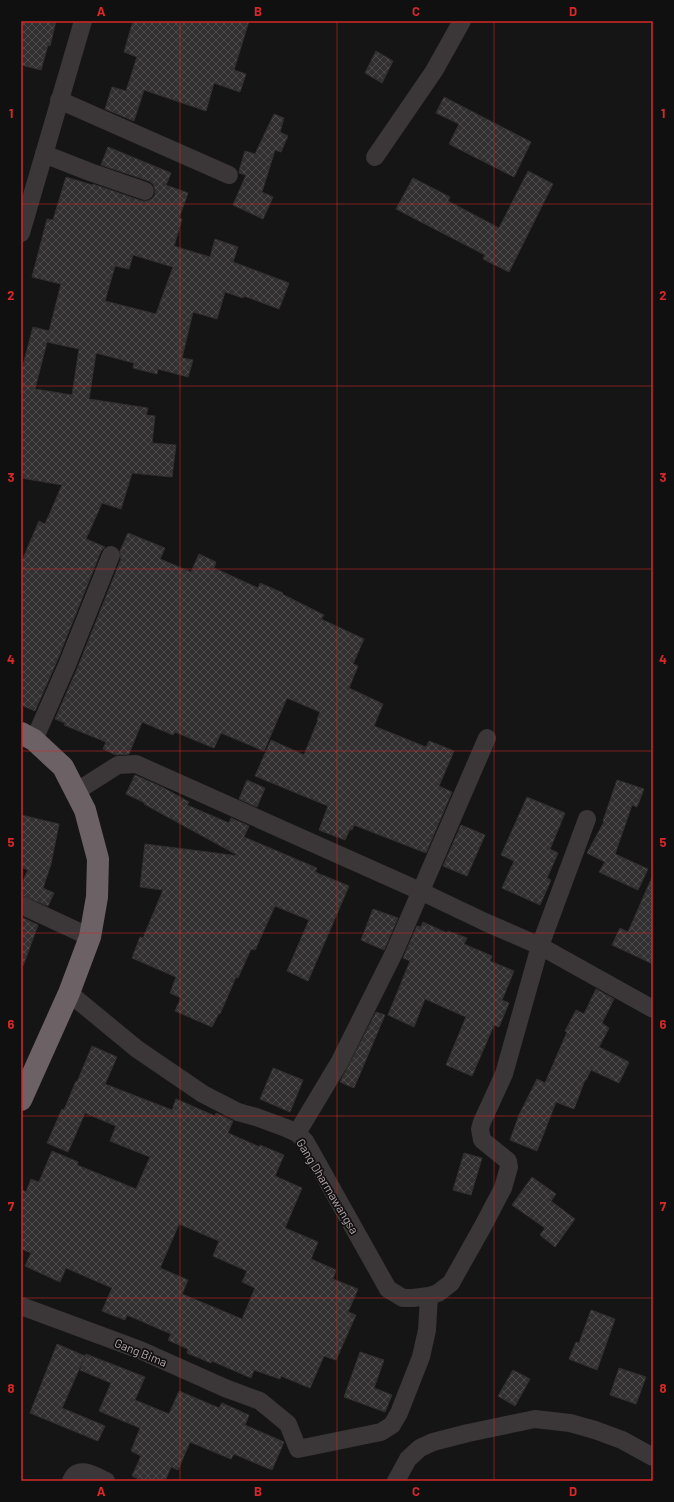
<svg xmlns="http://www.w3.org/2000/svg" width="674" height="1502" font-family="Barlow,sans-serif">
  <style>
    .building { fill: url(#building-cross-hatch); stroke: #322f2f; fill-rule: evenodd }
    .lines { fill: none; stroke-linecap: round; stroke-linejoin: round }
    .street { stroke: #3b3637; stroke-width: 18 }
    .highway { stroke: #6c6265; stroke-width: 22 }
    .grid { fill: none; stroke: #d62828; stroke-width: 1; stroke-opacity: 0.55 }
    .labels { text-anchor: middle; dominant-baseline: central; stroke-width: 3.5; stroke-linejoin: round; paint-order: stroke }
    .street-label { font-size: 12px; fill: #b6a6ad; stroke: #111010 }
    .neatline { fill: none; stroke: #d62828; stroke-width: 1.5 }
    .grid-label { font-size: 13px; text-anchor: middle; font-weight: bold; fill: #d62828 }
  </style>
  <defs>
    <pattern id="building-cross-hatch" width="8" height="8" patternUnits="userSpaceOnUse"><rect width="8" height="8" fill="#323030"/><path d="M0 0l8 8M0 8l8-8" fill="none" stroke="#4d4b4b"/></pattern>
  </defs>
  <rect width="100%" height="100%" fill="#161515"/>
  <g class="building">
    <path d="M21,21H56L50,46L48,45L41,70L21,65Z"/>
    <path d="M133,21H249L234,70L246,74L240,92L214,83L206,111L144,90L134,121L105,109L112,87L126,91L137,57L124,52Z"/>
    <path d="M376,51L393,61L382,83L365,73Z"/>
    <path d="M444,97L531,142L514,177L449,144L459,124L436,113Z"/>
    <path d="M274,114L284,118L280,132L288,136L281,152L275,150L262,192L273,197L263,219L233,205L246,175L239,173V171L245,151L255,154Z"/>
    <path d="M108,147L171,173L166,185L188,193L179,218L182,219L174,246L210,257L215,239L238,247L233,262L289,283L279,309L244,296L243,298L225,292L217,319L193,312L182,358L193,360L188,377L158,369L157,374L133,368L134,363L96,353L89,399L148,408L146,415L155,416L152,443L176,445L172,477L132,473L121,509L102,503L86,539L105,547L101,551L57,661L35,711L21,705V563L39,521L45,524L62,485L21,478V373L33,327L49,331L61,284L32,277L47,219L53,220L66,177L92,185L93,184L142,201H147L152,199L155,195V189L153,184L149,181L101,165ZM133,255L173,267L156,314L105,301L115,266L129,269ZM47,342L79,349L72,395L35,389Z"/>
    <path d="M528,171L553,184L509,272L483,259L485,255L396,209L413,178L450,197L448,201L499,228Z"/>
    <path d="M128,533L165,548L160,559L191,572L199,554L216,562L214,568L258,588L260,583L283,593L282,594L324,615L321,619L364,639L353,664L358,666L349,688L383,704L374,726L426,747L429,741L454,751L439,786L452,792L426,853L354,825L352,830L350,829L345,840L319,830L328,806L255,776L271,740L304,755L318,720H317L320,712L287,698L264,751L221,733L214,748L175,732L173,735L142,722L129,754L116,755L103,749L106,742L64,725L65,723L55,719L77,669L121,559L120,551Z"/>
    <path d="M135,775L162,787L189,802L187,805L229,823L231,818L249,826L244,837L317,868L315,872L349,886L308,981L287,971L309,920L275,906L255,950L251,949L238,978L236,977L220,1014L219,1013L212,1027L175,1011L181,998L170,993L176,977L132,958L140,937L143,938L163,890L140,887L145,844L239,856L144,804L145,803L126,794Z"/>
    <path d="M247,780L265,788L257,807L239,799Z"/>
    <path d="M617,780L644,789L637,807L632,805L615,854L648,869L638,890L599,872L605,862L587,853L604,822L603,821Z"/>
    <path d="M527,797L565,813L550,849L558,853L547,878L551,880L540,905L502,888L514,861L501,855Z"/>
    <path d="M21,815L59,824L51,864L43,888L54,893L48,906L21,895V885L28,870L21,867Z"/>
    <path d="M461,825L485,835L467,876L443,866Z"/>
    <path d="M653,875V964L612,945L620,928L628,932Z"/>
    <path d="M373,909L398,918L384,950L361,940Z"/>
    <path d="M21,917L38,925L23,966H21Z"/>
    <path d="M423,922L447,933L448,931L467,938L464,944L492,956L490,961L514,971L502,1000L509,1003L499,1027L494,1025L472,1076L446,1065L466,1017L425,999L414,1027L388,1015L410,961L403,958L417,926L421,927Z"/>
    <path d="M596,989L614,999L602,1023L609,1028L599,1047L629,1062L619,1083L591,1070L586,1080H585L574,1109L556,1102L537,1151L510,1140L519,1115L537,1079L545,1083L567,1032L565,1031L576,1010L584,1014Z"/>
    <path d="M376,1012L385,1015L354,1088L340,1082Z"/>
    <path d="M92,1046L117,1057L105,1084L172,1110L176,1099L215,1116L216,1113L233,1121L228,1133L260,1147V1145L284,1155L275,1176L302,1188L285,1228L318,1242L311,1259L336,1270L333,1279L358,1289L348,1312L356,1315L336,1360L324,1356L310,1388L281,1376L280,1379L254,1370L251,1378L212,1361L211,1363L187,1353L188,1349L168,1340L171,1334L127,1315L125,1320L102,1311L112,1288L66,1268L60,1282L25,1266L31,1253L21,1249V1189L26,1192L31,1179L39,1182L52,1151L78,1162L77,1165L136,1189L150,1157L110,1141L116,1126L85,1113L68,1152L47,1143L62,1109L64,1110L76,1081L77,1082ZM179,1224L219,1241L213,1256L247,1271L242,1282L255,1288L242,1319L182,1294L188,1280L160,1268Z"/>
    <path d="M273,1068L303,1080L290,1112L260,1099Z"/>
    <path d="M464,1153L482,1158L471,1195L453,1190Z"/>
    <path d="M532,1177L556,1194L551,1201L575,1219L555,1247L540,1235L545,1228L512,1205Z"/>
    <path d="M591,1310L615,1319L597,1370L569,1359L576,1342L579,1343Z"/>
    <path d="M57,1344L85,1356L62,1408L105,1426L98,1441L30,1413Z"/>
    <path d="M360,1352L384,1360L374,1388L392,1395L385,1412L344,1397Z"/>
    <path d="M86,1354L145,1377L135,1400L169,1414L179,1391L219,1408L222,1403L249,1415L245,1425L284,1442L272,1470L234,1454L231,1459L190,1442L178,1470L171,1467L165,1481H143L132,1476L141,1456L131,1451L140,1428L99,1411L111,1383L80,1370Z"/>
    <path d="M619,1368L646,1377L636,1404L610,1395Z"/>
    <path d="M513,1370L530,1379L515,1406L498,1396Z"/>
  </g>
  <g class="lines">
    <g class="street">
      <path d="M59,100L229,175"/>
      <path d="M44,154L90,172L145,191"/>
      <path d="M375,157L434,71L462,21"/>
      <path d="M21,233L83,21"/>
      <path d="M34,740L67,665L111,555"/>
      <path d="M587,819L540,946L653,1009"/>
      <path d="M21,905L90,937"/>
      <path d="M69,993L137,1049L203,1094L238,1112L256,1117L286,1128L297,1133L305,1141L388,1289L403,1298H413L429,1296L438,1293L451,1283L483,1226L503,1188L509,1167L508,1161L482,1140L480,1129L482,1122L504,1074L540,946L485,922L420,891L136,764L118,765L77,791"/>
      <path d="M297,1133L339,1063L394,953L487,738"/>
      <path d="M21,1306L140,1350L225,1388L260,1401L288,1424L298,1449L381,1432L392,1425L399,1413L421,1357L427,1330L429,1296"/>
      <path d="M71,1481C78,1464 95,1476 106,1481"/>
      <path d="M396,1481L408,1459L420,1448L433,1442L468,1433L535,1419L570,1423L595,1430L622,1440L653,1457"/>
    </g>
    <path class="highway" d="M21,733L34,740L63,767L85,810L98,859L97,897L90,937L69,993L21,1100"/>
  </g>
  <path class="grid" d="M180,21V1481M337,21V1481M494,21V1481M21,204H653M21,386H653M21,569H653M21,751H653M21,933H653M21,1116H653M21,1298H653"/>
  <g class="labels">
    <g class="street-label">
      <text transform="translate(328 1186) rotate(59)">Gang Dharmawangsa</text>
      <text transform="translate(141 1352) rotate(22)">Gang Bima</text>
    </g>
  </g>
  <rect width="674" height="1502" fill="none" stroke="#111010" stroke-width="44"/>
  <rect x="22" y="22" width="630" height="1458" class="neatline"/>
  <g class="grid-label">
    <text x="101" y="16">A</text>
    <text x="258" y="16">B</text>
    <text x="416" y="16">C</text>
    <text x="573" y="16">D</text>
    <text x="11" y="118">1</text>
    <text x="663" y="118">1</text>
    <text x="11" y="300">2</text>
    <text x="663" y="300">2</text>
    <text x="11" y="482">3</text>
    <text x="663" y="482">3</text>
    <text x="11" y="664">4</text>
    <text x="663" y="664">4</text>
    <text x="11" y="847">5</text>
    <text x="663" y="847">5</text>
    <text x="11" y="1029">6</text>
    <text x="663" y="1029">6</text>
    <text x="11" y="1211">7</text>
    <text x="663" y="1211">7</text>
    <text x="11" y="1393">8</text>
    <text x="663" y="1393">8</text>
    <text x="101" y="1496">A</text>
    <text x="258" y="1496">B</text>
    <text x="416" y="1496">C</text>
    <text x="573" y="1496">D</text>
  </g>
</svg>
